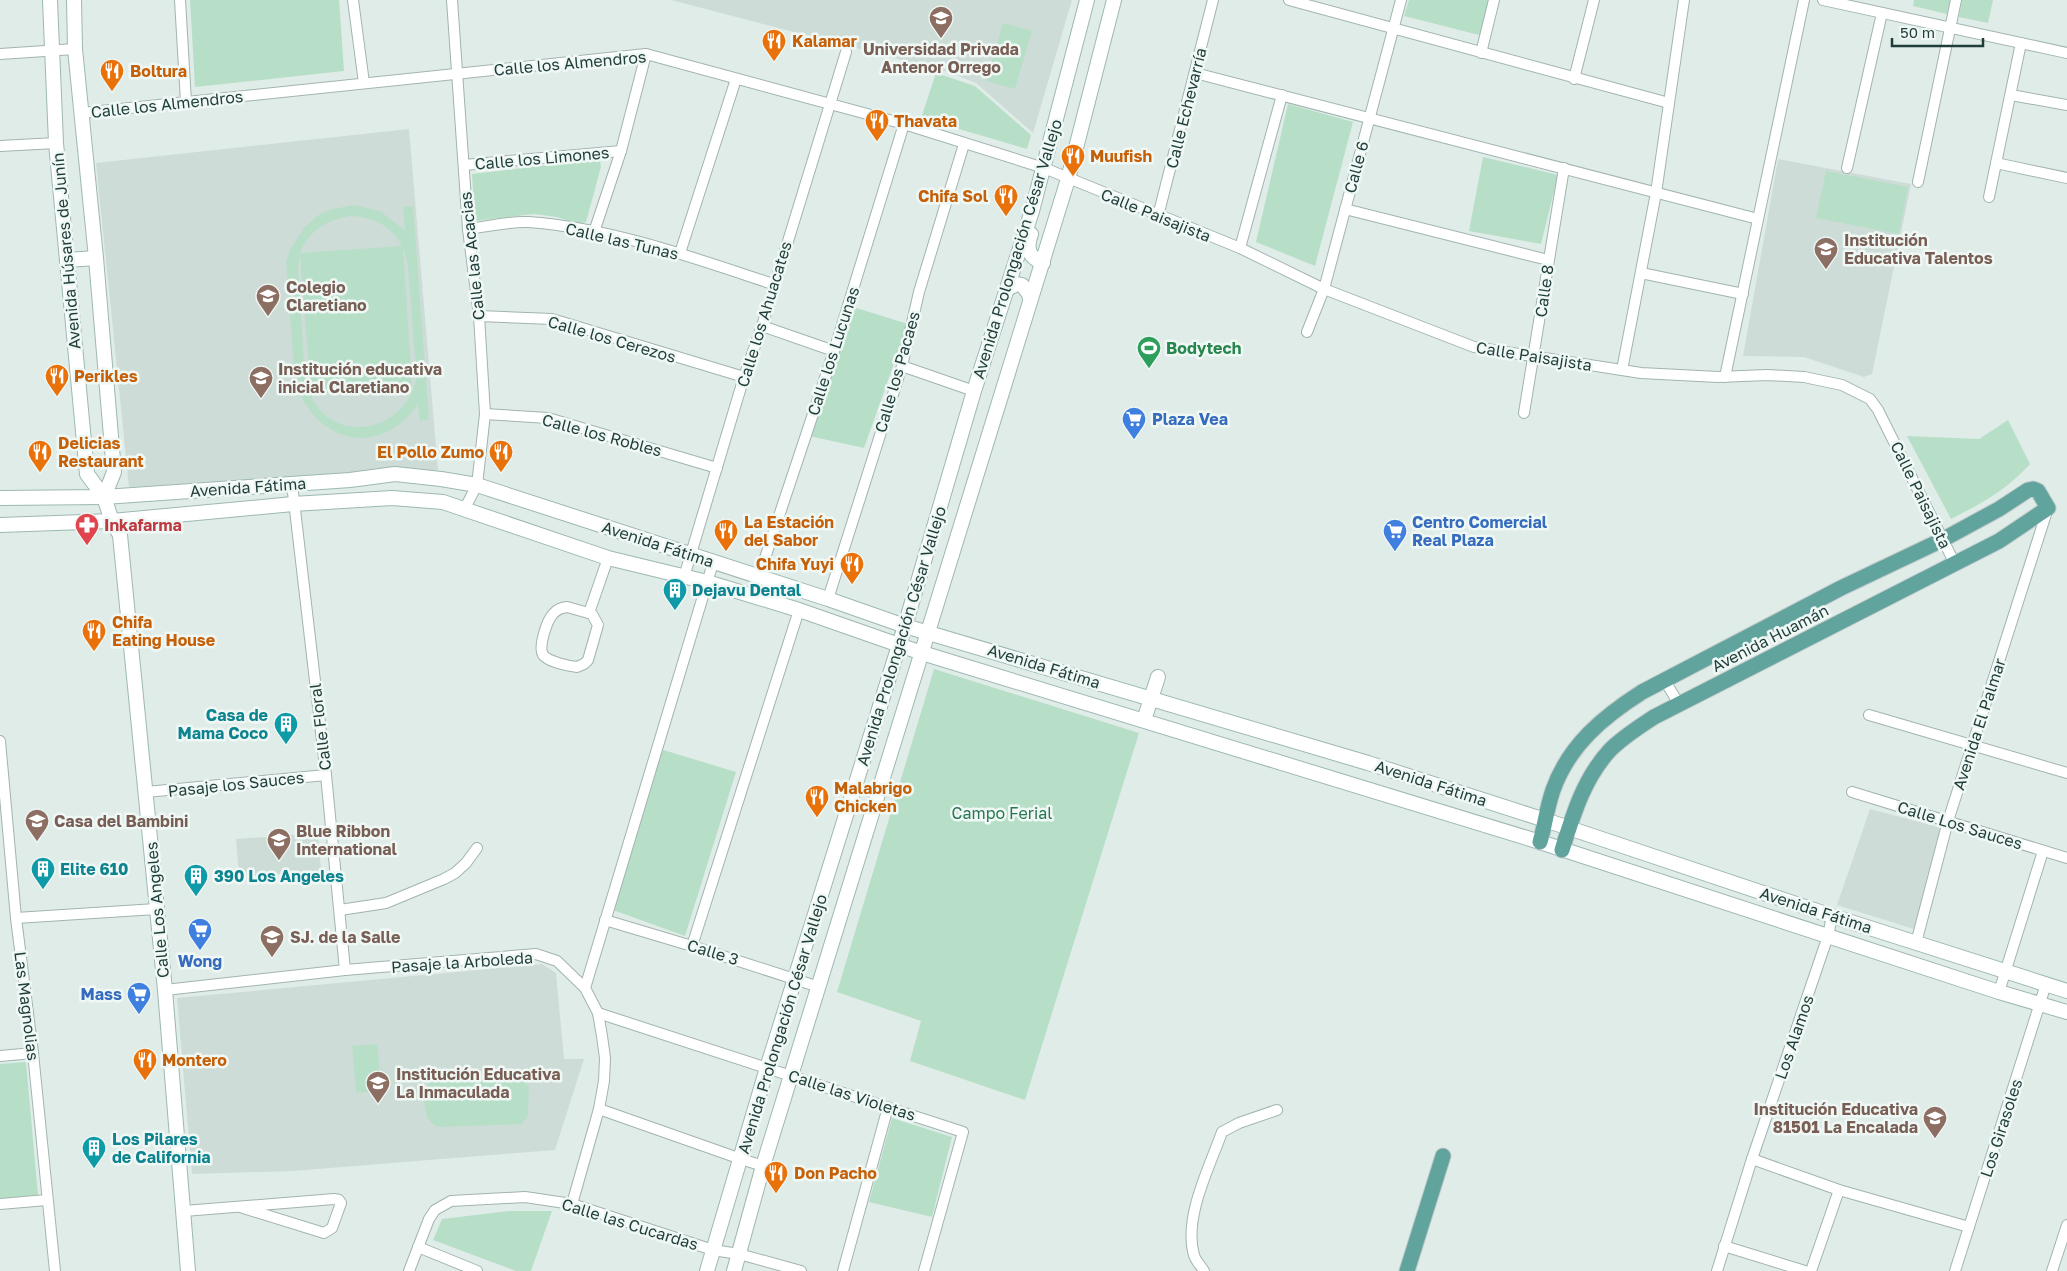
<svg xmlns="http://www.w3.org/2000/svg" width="2067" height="1271" font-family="'Golos Text',sans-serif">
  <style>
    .built { fill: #cedcd7 }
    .green { fill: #b7dfc8; fill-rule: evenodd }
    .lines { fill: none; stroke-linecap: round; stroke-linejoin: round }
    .street-casing { stroke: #a2b4b0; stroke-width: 12 }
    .secondary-casing { stroke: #9db8b3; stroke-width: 16 }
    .primary-casing { stroke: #c0c9c8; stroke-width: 17 }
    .street { stroke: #fff; stroke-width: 10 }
    .secondary { stroke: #fff; stroke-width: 14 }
    .primary { stroke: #61a49e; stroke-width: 15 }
    .labels { text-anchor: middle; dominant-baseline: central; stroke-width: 5; stroke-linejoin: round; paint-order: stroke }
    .food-label { font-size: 16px; font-weight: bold; fill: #c56008; stroke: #f0f8f5; text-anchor: start }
    .education-label { font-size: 16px; font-weight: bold; fill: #785e54; stroke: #f0f8f5; text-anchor: start }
    .street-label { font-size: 16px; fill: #1f3d3a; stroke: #f0f8f5 }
    .leisure-label { font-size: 16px; font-weight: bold; fill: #27864d; stroke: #f0f8f5; text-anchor: start }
    .shop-label { font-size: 16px; font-weight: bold; fill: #366cbe; stroke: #f0f8f5; text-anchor: start }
    .health-label { font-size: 16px; font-weight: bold; fill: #be3a42; stroke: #f0f8f5; text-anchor: start }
    .culture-label { font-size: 16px; font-weight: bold; fill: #0d838f; stroke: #f0f8f5; text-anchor: start }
    .park-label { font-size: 16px; fill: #277752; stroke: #f0f8f5 }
  </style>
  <rect width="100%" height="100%" fill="#e0ece8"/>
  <g class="built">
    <path d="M671,0H1072L1033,133L976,83L948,72Z"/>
    <path d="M409,129L438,470L129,487L96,163Z"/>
    <path d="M1778,159L1911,184L1872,374L1864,377L1804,357L1743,356Z"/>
    <path d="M1870,809L1942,828L1914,929L1837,905Z"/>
    <path d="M318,833L321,871L239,877L236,839Z"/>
    <path d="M542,964L556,973L564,1059H584L555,1150L293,1171L192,1174L177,998Z"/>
  </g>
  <g class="green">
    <path d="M190,0H339L344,71L195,87Z"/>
    <path d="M1409,0H1490L1483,36L1404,16Z"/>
    <path d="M1914,0H1950L1947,14L1913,6Z"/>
    <path d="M1962,0H1993L1988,23L1959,17Z"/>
    <path d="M1003,23L1032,31L1015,89L986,81Z"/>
    <path d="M936,73L975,86L1031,135L1027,149L921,118Z"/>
    <path d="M1288,104L1353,122L1315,266L1256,242Z"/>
    <path d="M1483,157L1558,175L1541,244L1469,231Z"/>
    <path d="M593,160L600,161L601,167L586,222L579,224L557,217L534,214L475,221L472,174Z"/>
    <path d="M1826,171L1908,187L1899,234L1816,218Z"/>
    <path d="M354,205L380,211L405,230L403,207L413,206L429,419L420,421L418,404C380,459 316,444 295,382L286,262L291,248L304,228L317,216L329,210ZM351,216C373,217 392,226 402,246L300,253C308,231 328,219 351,216ZM403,247L408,266C410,292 412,319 414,346C415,358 418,373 415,384C404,423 354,442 323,413C313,404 309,391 305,379L298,269L300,255L311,394L412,386Z"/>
    <path d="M850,306L908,324L864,448L809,436Z"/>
    <path d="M2008,420L2030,464C2005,491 1984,502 1951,519L1907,436L1979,439Z"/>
    <path d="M934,669L1139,733L1025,1100L910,1061L921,1021L837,992Z"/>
    <path d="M660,749L736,772L685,936L610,909Z"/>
    <path d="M377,1044L382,1090L356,1093L352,1046Z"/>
    <path d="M26,1062L38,1195L0,1199V1064Z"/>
    <path d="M515,1078L522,1079L529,1087L528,1116L521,1124L440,1127L435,1126L427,1118C425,1104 419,1087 434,1080Z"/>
    <path d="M892,1118L952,1137L932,1217L869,1202Z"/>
    <path d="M509,1211H552L531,1271H516L433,1240L442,1219Z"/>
  </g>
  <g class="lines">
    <defs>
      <g id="street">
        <path d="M180,0L186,102"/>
        <path d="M353,0L364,83"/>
        <path d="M452,0L468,229L479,316L485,414L477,485L465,508"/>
        <path d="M1289,0L1669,103"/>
        <path d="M1823,0L2067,53"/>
        <path d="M1481,53L1494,0"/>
        <path d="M0,54L75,49"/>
        <path d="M1195,73L1758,219"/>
        <path d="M1574,79L1594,0"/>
        <path d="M2011,95L2067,105"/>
        <path d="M82,113L646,54L904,124L1044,168L1240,248L1324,289L1474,347L1641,373L1718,377L1767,375L1804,377L1842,385L1870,399L1878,410L1955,564"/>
        <path d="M0,146L56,143"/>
        <path d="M1996,163L2067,178"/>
        <path d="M464,165L621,151"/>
        <path d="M1847,168L1882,13"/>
        <path d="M1918,182L1956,0"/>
        <path d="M1989,197L2021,43"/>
        <path d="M1345,209L1548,260"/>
        <path d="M1158,216L1213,0"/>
        <path d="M468,229C487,227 509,221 528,222C612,228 694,258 773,284"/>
        <path d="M594,232L621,151L646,54"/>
        <path d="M1240,248L1282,95"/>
        <path d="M680,253L736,79"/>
        <path d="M1641,273L1743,294"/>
        <path d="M479,316L552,319L744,377"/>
        <path d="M762,326L834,351"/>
        <path d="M1307,332L1324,289L1401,0"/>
        <path d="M902,366L974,391"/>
        <path d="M1622,370L1656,193L1684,0"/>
        <path d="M1725,377L1804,0"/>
        <path d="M1524,413L1564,168"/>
        <path d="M485,414L548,418L717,468"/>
        <path d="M292,484L326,775L345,970"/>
        <path d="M759,576L834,351L904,124"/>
        <path d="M684,577L744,377L762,326L846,52"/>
        <path d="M828,599L902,366L919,292L964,144"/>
        <path d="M567,607L592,614L598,625L588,660L584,664L577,667C568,666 549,662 543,655C538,647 547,620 553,614C557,609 561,608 567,607Z"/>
        <path d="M589,613L608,558"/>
        <path d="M1665,681L1679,704"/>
        <path d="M1869,715L2067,773"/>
        <path d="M0,741L16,918L33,1053L55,1271"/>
        <path d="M146,792L326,775"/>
        <path d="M1852,792L2067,858"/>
        <path d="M340,910L386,903L444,879L455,873L466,863L477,848"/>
        <path d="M16,918L156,909"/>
        <path d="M605,920L692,946L819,987"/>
        <path d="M1916,943L1948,821L2048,508"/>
        <path d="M692,946L799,610"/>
        <path d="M585,988L713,563"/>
        <path d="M165,990L345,970L536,954L557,961L585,988L598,1013L602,1036L605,1058L604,1081L599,1109L572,1204"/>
        <path d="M1999,992L2043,851"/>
        <path d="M598,1013L963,1132L924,1271"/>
        <path d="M0,1056L33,1053"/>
        <path d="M599,1109L741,1159L763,1166"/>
        <path d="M1752,1159L1839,1190L1969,1227"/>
        <path d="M0,1204L47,1200"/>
        <path d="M184,1211L334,1199L339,1200L341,1203L332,1228L324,1233L240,1207"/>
        <path d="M1724,1246L1805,1271"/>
        <path d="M418,1247L477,1271"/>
        <path d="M409,1271L429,1219L435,1210L451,1201L525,1197L572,1204L713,1250L739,1254L801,1271"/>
        <path d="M843,1271L888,1107"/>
        <path d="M1204,1271C1201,1266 1195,1260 1194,1255C1183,1218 1210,1166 1222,1132L1239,1123L1277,1110"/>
        <path d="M1717,1271L1752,1159L1828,936L1832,916"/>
        <path d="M1811,1271L1839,1190"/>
        <path d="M1955,1271L2046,984"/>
        <path d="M2052,1271L2067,1225"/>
      </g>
      <g id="secondary">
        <path d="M50,0L56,143L87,474L104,497L112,521L120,535L165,990L188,1271"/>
        <path d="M74,0L75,49L96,258L114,472L104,497"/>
        <path d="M1031,234C1026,248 1028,257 1043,263"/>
        <path d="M67,260L96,258"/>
        <path d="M1007,289L1017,284L1022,285L1029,294L1030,299"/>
        <path d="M0,498L104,497L350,480L395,474L441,479L477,485L828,599L905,626L1368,763L1545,820L1832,916L2067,991"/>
        <path d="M0,525L112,521L293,504L392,498L443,502L608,558L707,582L799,610L922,653L1540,842L1999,992L2067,1012"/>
        <path d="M1144,720L1158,677"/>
        <path d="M707,1271L767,1068L905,626L974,391L1032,211L1087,0"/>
        <path d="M734,1271L763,1166L1068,179L1114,0"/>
      </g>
      <g id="primary">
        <path d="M1540,842C1545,825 1547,807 1553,790C1569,745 1603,717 1642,692L1841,588L1942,540L1999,509L2028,490L2033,489L2038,491L2048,508L1999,541L1654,717C1639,727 1623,737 1610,750C1584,778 1573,815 1562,850"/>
        <path d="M1407,1271L1443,1156"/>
      </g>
    </defs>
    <use href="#street" class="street-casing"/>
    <use href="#secondary" class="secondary-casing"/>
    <use href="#primary" class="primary-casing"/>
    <use href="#street" class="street"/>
    <use href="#secondary" class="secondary"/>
    <use href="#primary" class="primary"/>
  </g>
  <defs>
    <symbol id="university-pin" viewBox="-11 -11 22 30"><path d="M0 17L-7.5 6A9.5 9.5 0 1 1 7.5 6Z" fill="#8d6e63" stroke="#f0f8f5"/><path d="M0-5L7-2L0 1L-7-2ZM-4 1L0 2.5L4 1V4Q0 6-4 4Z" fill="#fff"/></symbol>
    <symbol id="restaurant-pin" viewBox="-11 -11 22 30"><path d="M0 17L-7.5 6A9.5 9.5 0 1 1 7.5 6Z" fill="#e8710a" stroke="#f0f8f5"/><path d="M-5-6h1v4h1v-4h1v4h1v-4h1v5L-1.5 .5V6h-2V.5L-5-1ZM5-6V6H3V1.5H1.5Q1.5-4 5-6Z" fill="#fff"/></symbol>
    <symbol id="school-pin" viewBox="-11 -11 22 30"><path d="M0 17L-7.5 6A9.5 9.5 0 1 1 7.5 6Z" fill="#8d6e63" stroke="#f0f8f5"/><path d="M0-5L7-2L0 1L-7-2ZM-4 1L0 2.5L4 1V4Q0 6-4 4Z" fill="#fff"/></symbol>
    <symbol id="stadium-pin" viewBox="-11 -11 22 30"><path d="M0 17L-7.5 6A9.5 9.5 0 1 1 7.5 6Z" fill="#2e9e5b" stroke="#f0f8f5"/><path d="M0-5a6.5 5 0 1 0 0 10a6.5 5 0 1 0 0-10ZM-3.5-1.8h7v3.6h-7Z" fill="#fff"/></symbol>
    <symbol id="supermarket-pin" viewBox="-11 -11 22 30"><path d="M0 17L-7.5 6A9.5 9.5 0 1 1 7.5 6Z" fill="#3f7fe0" stroke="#f0f8f5"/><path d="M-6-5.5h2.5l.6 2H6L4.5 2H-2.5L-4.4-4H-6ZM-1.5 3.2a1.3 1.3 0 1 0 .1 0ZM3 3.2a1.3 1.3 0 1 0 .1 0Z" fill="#fff"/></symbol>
    <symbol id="pharmacy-pin" viewBox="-11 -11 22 30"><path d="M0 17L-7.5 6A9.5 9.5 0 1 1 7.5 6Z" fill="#e0444e" stroke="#f0f8f5"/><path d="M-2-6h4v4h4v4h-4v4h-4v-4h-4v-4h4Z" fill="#fff"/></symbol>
    <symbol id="building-pin" viewBox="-11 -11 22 30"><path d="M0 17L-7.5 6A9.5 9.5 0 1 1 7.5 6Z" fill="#0f9aa8" stroke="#f0f8f5"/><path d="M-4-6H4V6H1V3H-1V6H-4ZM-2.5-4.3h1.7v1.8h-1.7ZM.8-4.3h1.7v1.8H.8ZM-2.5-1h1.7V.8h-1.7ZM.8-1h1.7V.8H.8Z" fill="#fff"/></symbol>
  </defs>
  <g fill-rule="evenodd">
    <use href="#university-pin" x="927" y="4" width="28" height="38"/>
    <use href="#restaurant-pin" x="760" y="27" width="28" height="38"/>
    <use href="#restaurant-pin" x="98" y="57" width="28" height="38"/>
    <use href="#restaurant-pin" x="863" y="107" width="28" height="38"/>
    <use href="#restaurant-pin" x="1059" y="142" width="28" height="38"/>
    <use href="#restaurant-pin" x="992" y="182" width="28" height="38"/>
    <use href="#school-pin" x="1812" y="235" width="28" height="38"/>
    <use href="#school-pin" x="254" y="282" width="28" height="38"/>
    <use href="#stadium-pin" x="1135" y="334" width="28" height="38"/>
    <use href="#restaurant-pin" x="43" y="362" width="28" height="38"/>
    <use href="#school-pin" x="247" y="364" width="28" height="38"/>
    <use href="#supermarket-pin" x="1120" y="405" width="28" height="38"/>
    <use href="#restaurant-pin" x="26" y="438" width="28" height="38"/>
    <use href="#restaurant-pin" x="487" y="438" width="28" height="38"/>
    <use href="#pharmacy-pin" x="73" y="511" width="28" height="38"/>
    <use href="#restaurant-pin" x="712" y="517" width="28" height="38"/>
    <use href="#supermarket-pin" x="1381" y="517" width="28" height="38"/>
    <use href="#restaurant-pin" x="838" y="550" width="28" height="38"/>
    <use href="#building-pin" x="661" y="576" width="28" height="38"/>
    <use href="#restaurant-pin" x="80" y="617" width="28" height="38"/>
    <use href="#building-pin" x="272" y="710" width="28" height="38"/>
    <use href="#restaurant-pin" x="803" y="783" width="28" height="38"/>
    <use href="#school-pin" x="23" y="807" width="28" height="38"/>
    <use href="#school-pin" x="265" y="826" width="28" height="38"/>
    <use href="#building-pin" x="29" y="855" width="28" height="38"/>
    <use href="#building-pin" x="182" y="862" width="28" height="38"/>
    <use href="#supermarket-pin" x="186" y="916" width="28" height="38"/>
    <use href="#school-pin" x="258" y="923" width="28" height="38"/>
    <use href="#supermarket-pin" x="125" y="980" width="28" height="38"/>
    <use href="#restaurant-pin" x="131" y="1046" width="28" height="38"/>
    <use href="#school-pin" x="364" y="1069" width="28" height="38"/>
    <use href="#school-pin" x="1921" y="1104" width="28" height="38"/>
    <use href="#building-pin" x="80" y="1134" width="28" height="38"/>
    <use href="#restaurant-pin" x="762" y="1159" width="28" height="38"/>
  </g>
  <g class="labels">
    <g class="food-label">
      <text x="792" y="41">Kalamar</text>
      <text x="130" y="71">Boltura</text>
      <text x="894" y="121">Thavata</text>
      <text x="1090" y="156">Muufish</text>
      <text x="988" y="196" text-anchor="end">Chifa Sol</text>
      <text x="74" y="376">Perikles</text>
      <text x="58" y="443">Delicias<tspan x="58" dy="18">Restaurant</tspan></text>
      <text x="484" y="452" text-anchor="end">El Pollo Zumo</text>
      <text x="744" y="522">La Estación<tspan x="744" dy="18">del Sabor</tspan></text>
      <text x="834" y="564" text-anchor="end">Chifa Yuyi</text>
      <text x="112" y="622">Chifa<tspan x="112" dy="18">Eating House</tspan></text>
      <text x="834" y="788">Malabrigo<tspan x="834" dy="18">Chicken</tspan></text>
      <text x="162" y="1060">Montero</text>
      <text x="794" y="1173">Don Pacho</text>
    </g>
    <g class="education-label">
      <text x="941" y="49" text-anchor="middle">Universidad Privada<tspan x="941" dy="18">Antenor Orrego</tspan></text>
      <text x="1844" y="240">Institución<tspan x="1844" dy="18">Educativa Talentos</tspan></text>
      <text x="286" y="287">Colegio<tspan x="286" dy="18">Claretiano</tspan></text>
      <text x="278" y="369">Institución educativa<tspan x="278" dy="18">inicial Claretiano</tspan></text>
      <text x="54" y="821">Casa del Bambini</text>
      <text x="296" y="831">Blue Ribbon<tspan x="296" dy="18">International</tspan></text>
      <text x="290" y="937">SJ. de la Salle</text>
      <text x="396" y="1074">Institución Educativa<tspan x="396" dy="18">La Inmaculada</tspan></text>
      <text x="1918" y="1109" text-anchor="end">Institución Educativa<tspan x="1918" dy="18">81501 La Encalada</tspan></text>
    </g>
    <g class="street-label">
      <text transform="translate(570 63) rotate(-5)">Calle los Almendros</text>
      <text transform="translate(167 104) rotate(-6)">Calle los Almendros</text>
      <text transform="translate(1186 108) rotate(-76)">Calle Echevarría</text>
      <text transform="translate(542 158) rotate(-5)">Calle los Limones</text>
      <text transform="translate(1356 167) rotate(-75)">Calle 6</text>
      <text transform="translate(1156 215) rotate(22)">Calle Paisajista</text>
      <text transform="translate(622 241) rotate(13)">Calle las Tunas</text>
      <text transform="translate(1017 249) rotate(-73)">Avenida Prolongación César Vallejo</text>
      <text transform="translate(66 251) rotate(-95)">Avenida Húsares de Junín</text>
      <text transform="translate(472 256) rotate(-96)">Calle las Acacias</text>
      <text transform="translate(1544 291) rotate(-82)">Calle 8</text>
      <text transform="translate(764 314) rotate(-73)">Calle los Ahuacates</text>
      <text transform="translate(612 339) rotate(16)">Calle los Cerezos</text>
      <text transform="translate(833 351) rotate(-72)">Calle los Lucunas</text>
      <text transform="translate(1534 356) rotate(9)">Calle Paisajista</text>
      <text transform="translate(897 372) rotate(-74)">Calle los Pacaes</text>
      <text transform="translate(602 435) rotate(15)">Calle los Robles</text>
      <text transform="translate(248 487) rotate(-4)">Avenida Fátima</text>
      <text transform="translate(1921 495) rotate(64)">Calle Paisajista</text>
      <text transform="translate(658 544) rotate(18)">Avenida Fátima</text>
      <text transform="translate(901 636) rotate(-73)">Avenida Prolongación César Vallejo</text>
      <text transform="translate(1770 638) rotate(-27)">Avenida Huamán</text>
      <text transform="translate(1044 666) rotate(17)">Avenida Fátima</text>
      <text transform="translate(1979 724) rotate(-72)">Avenida El Palmar</text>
      <text transform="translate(320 727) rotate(-97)">Calle Floral</text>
      <text transform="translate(1431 783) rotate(18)">Avenida Fátima</text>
      <text transform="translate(236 784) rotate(-6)">Pasaje los Sauces</text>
      <text transform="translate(1960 825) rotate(17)">Calle Los Sauces</text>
      <text transform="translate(157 910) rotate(-95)">Calle Los Angeles</text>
      <text transform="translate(1816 910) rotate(18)">Avenida Fátima</text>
      <text transform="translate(713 952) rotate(17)">Calle 3</text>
      <text transform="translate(462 962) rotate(-4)">Pasaje la Arboleda</text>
      <text transform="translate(27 1006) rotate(83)">Las Magnolias</text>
      <text transform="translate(782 1024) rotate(-73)">Avenida Prolongación César Vallejo</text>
      <text transform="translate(1794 1037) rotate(-71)">Los Alamos</text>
      <text transform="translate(852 1095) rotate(18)">Calle las Violetas</text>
      <text transform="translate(2001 1128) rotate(-72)">Los Girasoles</text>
      <text transform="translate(630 1224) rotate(17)">Calle las Cucardas</text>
    </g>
    <g class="leisure-label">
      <text x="1166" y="348">Bodytech</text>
    </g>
    <g class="shop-label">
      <text x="1152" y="419">Plaza Vea</text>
      <text x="1412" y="522">Centro Comercial<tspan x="1412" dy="18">Real Plaza</tspan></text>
      <text x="200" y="961" text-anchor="middle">Wong</text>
      <text x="122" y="994" text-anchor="end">Mass</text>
    </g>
    <g class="health-label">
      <text x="104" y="525">Inkafarma</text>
    </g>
    <g class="culture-label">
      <text x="692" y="590">Dejavu Dental</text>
      <text x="268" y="715" text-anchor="end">Casa de<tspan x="268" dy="18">Mama Coco</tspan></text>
      <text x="60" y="869">Elite 610</text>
      <text x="214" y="876">390 Los Angeles</text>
      <text x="112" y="1139">Los Pilares<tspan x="112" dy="18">de California</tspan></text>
    </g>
    <g class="park-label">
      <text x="1002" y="813">Campo Ferial</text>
    </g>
  </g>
  <path d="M1892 38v8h91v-8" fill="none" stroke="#1f3d3a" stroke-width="2.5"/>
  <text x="1900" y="38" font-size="15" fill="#1f3d3a" stroke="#f0f8f5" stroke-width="4" paint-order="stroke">50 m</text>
</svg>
